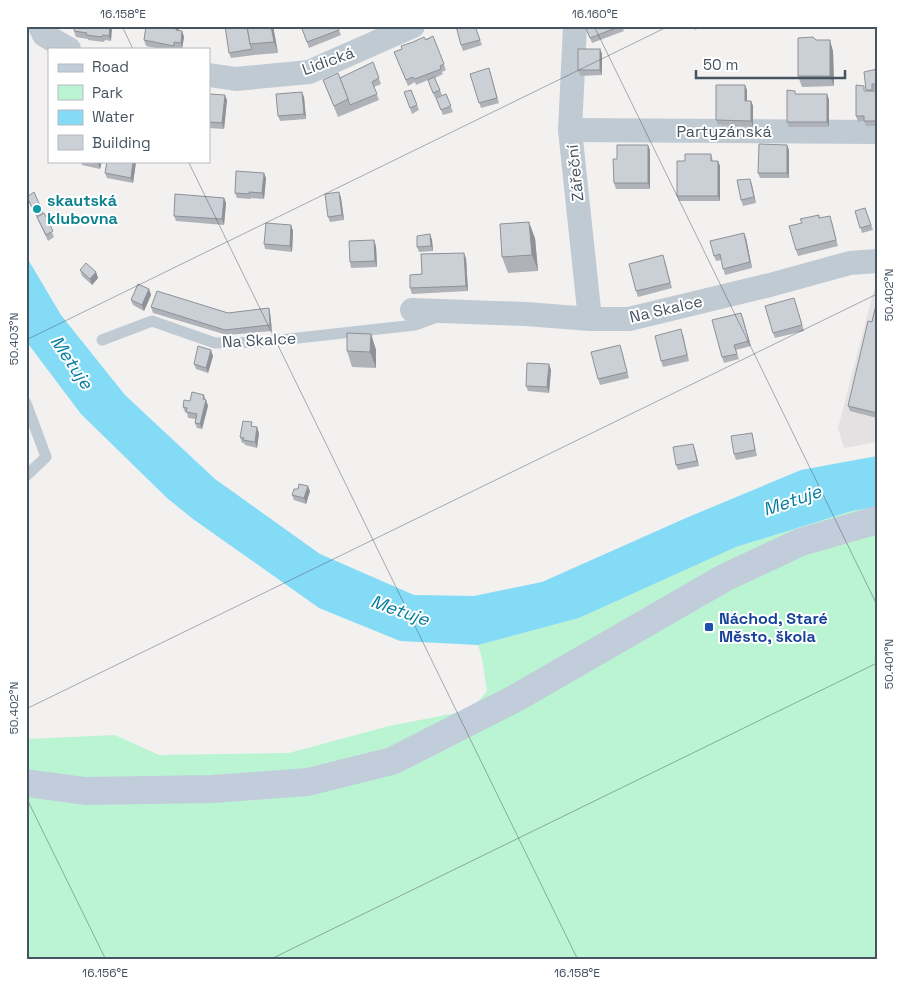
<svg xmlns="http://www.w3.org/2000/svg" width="903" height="986" font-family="'Space Grotesk',sans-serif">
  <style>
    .education { fill: #e4e1e2 }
    .green { fill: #bbf4d2 }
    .water { fill: #84dbf5 }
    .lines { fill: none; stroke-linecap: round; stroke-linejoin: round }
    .lane { stroke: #bfcad3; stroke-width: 11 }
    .street { stroke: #bfcad3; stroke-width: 24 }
    .secondary { stroke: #c1cddb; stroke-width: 28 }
    .wall { fill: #afb2b8 }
    .shaded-wall { fill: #8e9196 }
    .building { fill: #cbcfd6; stroke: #8e9196 }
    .ticks { fill: none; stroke: #465360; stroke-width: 1; stroke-opacity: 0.45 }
    .culture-dot { fill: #0f9aa8; stroke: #fff; stroke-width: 2 }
    .transit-dot { fill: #1a4fb4; stroke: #fff; stroke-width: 2 }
    .labels { text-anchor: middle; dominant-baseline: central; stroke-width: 4; stroke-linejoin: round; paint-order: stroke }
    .street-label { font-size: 16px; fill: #465360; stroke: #fff }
    .culture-label { font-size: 16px; font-weight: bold; fill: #0d838f; stroke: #fff; text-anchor: start }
    .transit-label { font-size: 16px; font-weight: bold; fill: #164399; stroke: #fff; text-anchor: start }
    .water-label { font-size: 18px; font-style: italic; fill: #037ca0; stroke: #fff }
    .neatline { fill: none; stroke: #465360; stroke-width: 2 }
    .ticks-label { font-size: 12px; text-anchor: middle; fill: #465360 }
  </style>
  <rect width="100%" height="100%" fill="#f3f0f0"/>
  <path class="education" d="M877,278V442L844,448L838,428Z"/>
  <path class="green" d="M877,507V960H26V739L115,735L159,755L289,753L389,726L471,710L487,691L482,658L478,645L579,618L736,547L852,511Z"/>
  <path class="water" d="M26,256L61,315L125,395L215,479L320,554L414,595L474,596L542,582L686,518L801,470L877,456V507L852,511L736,547L579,618L478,645L400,641L319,608L193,519L167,498L81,414L26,341Z"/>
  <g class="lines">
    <g class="lane">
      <path d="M102,340L152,321L215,343L262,342L415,325L437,317"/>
      <path d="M26,403L46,457L26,476"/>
    </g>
    <g class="street">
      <path d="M40,26L44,35L69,49"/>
      <path d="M575,26L570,130L590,319"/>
      <path d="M209,75L236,79L309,72L413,26"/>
      <path d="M570,130L877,132"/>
      <path d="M412,310L526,314L590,319H629L770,285L850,263L877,261"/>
    </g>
    <path class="secondary" d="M26,783L85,791L212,789L308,782L392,761L516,698L724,578L801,542L877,520"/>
  </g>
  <g class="wall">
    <path d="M75,26H112L111,41L105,40L104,42L88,40V39L76,37L74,31Z"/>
    <path d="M146,26H179L178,31H182L184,37L182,49L176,48V49H162L146,46L144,40Z"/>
    <path d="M273,26L278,53L254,55L231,58L229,53Z"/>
    <path d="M301,26H337L341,35L309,48Z"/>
    <path d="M475,26L482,45L463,51L461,45Z"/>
    <path d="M585,26H622L624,31L592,43Z"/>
    <path d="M693,26H704L695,30Z"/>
    <path d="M433,36L446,70L442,72L443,74L435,78L442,95L435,98L428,80L416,85L415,82L408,86L394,52Z"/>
    <path d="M816,40L833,51L834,86L802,87L798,76Z"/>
    <path d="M600,49L602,54V75L580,76L578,70Z"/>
    <path d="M373,62L381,84L374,87L379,100L338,117L323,80L340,78Z"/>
    <path d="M489,68L499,103L481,108L470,74Z"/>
    <path d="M877,69V90H874V91H877V126H866L864,121L858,122L856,116L866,91H867L866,90Z"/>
    <path d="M411,90L419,110L412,114L404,92Z"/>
    <path d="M747,90V101H751L753,106V127L718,125L716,120Z"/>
    <path d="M209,94L227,100L224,129L209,128Z"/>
    <path d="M446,94L453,112L443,115L436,98Z"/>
    <path d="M796,94H827L829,100V127H789L787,122Z"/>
    <path d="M304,97L306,119L280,121L278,116Z"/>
    <path d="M787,145L789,150V178H760L758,173Z"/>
    <path d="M650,150V189H616L614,183L617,159Z"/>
    <path d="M711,154L713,161H718L720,166V201H679L677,196L685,161Z"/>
    <path d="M81,161H102L100,169L82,165Z"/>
    <path d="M136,162L133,183L107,178L105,173Z"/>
    <path d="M266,178L264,199L251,198V199L237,198L235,193Z"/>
    <path d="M750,179L756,203L743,206L741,200Z"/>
    <path d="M339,192L341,198L344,220L330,222L328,217Z"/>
    <path d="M27,197L42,210L54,237L48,241Z"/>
    <path d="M224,198L226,203L224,225L176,221L174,216Z"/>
    <path d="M865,208L873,230L862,233L855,211Z"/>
    <path d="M819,215L820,218L832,222L838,246L798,256L796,250L802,223Z"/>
    <path d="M291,225L293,231L292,252L265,249L264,244Z"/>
    <path d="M744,233L746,238L752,268L725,275L721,260L716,261L714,256Z"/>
    <path d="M430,234L432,240L433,251L419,252L417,247Z"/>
    <path d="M535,238L538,271L508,273L502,257Z"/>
    <path d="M376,246L377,267L351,268L350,262Z"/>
    <path d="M466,258L468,291L412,294L410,288L422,274Z"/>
    <path d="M665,261L672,288L638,297L636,291Z"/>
    <path d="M80,270L96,272L98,278L92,285L82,276Z"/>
    <path d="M149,289L151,295L144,311L133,305L131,300Z"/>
    <path d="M877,301V418L850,411L848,406Z"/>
    <path d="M796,304L804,331L775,338L773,333Z"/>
    <path d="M151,307L228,313L269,308L270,313L272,331L227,335L153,313Z"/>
    <path d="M743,318L751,346L736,350L739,359L724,363L722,357Z"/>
    <path d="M371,334L376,350V368L352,367L347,351Z"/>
    <path d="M683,334L689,361L663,367L661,361Z"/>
    <path d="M622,351L629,378L600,385L598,379Z"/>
    <path d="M213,356L208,373L196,369L194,364Z"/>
    <path d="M551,370L549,393L528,391L526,386Z"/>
    <path d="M204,395L208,406L202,429L197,428L195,423L196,419L188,418L187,413L185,412L183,407L190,401Z"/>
    <path d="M253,427L259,433L257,448L245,445L244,443H242L240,437Z"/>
    <path d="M752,433L753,438L757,456L736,460L734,454Z"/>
    <path d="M693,444L695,450L699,466L678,470L676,465Z"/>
    <path d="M298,489L310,491L306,504L294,500L292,495Z"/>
  </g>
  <g class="shaded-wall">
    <path d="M110,26H112L111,41L109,36Z"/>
    <path d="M176,26H179L178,36L176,30Z"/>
    <path d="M271,26H273L278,53L274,42Z"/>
    <path d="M182,31L184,37L182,49L181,43Z"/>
    <path d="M830,40L833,51L834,86L830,76Z"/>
    <path d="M600,49L602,54V75L600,70Z"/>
    <path d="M745,85L747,90V106L745,101Z"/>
    <path d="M302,92L304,97L306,119L304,114Z"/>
    <path d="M827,94L829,100V127L827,122Z"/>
    <path d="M225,95L227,100L224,129L222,123Z"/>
    <path d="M751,101L753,106V127L751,121Z"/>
    <path d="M648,145L650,150V189L648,183Z"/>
    <path d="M787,145L789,150V178L787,173Z"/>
    <path d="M98,161H102L100,169L98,163Z"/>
    <path d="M133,161L136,162L133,183L131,178Z"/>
    <path d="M718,161L720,166V201L718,196Z"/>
    <path d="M264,173L266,178L264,199L262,193Z"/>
    <path d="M750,179L752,185L756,203L754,197Z"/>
    <path d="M339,192L341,198L344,220L342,215Z"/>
    <path d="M224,198L226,203L224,225L222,219Z"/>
    <path d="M529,222L535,238L538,271L532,255Z"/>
    <path d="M291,225L293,231L292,252L290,246Z"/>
    <path d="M744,233L746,238L752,268L750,262Z"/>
    <path d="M430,234L432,240L433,251L431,246Z"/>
    <path d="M374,240L376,246L377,267L375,261Z"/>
    <path d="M464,253L466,258L468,291L466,286Z"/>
    <path d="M96,272L98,278L92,285L90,279Z"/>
    <path d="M149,289L151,295L144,311L142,305Z"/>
    <path d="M269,308L270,313L272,331L270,325Z"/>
    <path d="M371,334L376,350V368L370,352Z"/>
    <path d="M211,350L213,356L208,373L206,368Z"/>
    <path d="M549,364L551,370L549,393L547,387Z"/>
    <path d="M206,400L208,406L202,429L200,424Z"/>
    <path d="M257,427L259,433L257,448L255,442Z"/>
    <path d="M693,444L695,450L699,466L697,461Z"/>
    <path d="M308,486L310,491L306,504L304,498Z"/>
  </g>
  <g class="building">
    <path d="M75,26H110L109,36L103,35L102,37L86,35L87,33L74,31Z"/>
    <path d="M146,26H176V30L182,31L181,43L174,42V46L144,40Z"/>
    <path d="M225,26H247L250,44L252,49L229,53Z"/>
    <path d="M247,26H271L274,42L250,44Z"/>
    <path d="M301,26H337L339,30L307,42Z"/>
    <path d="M456,26H475L480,40L461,45Z"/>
    <path d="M585,26H621L590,38Z"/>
    <path d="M433,36L444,64L440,66L441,69L415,79L413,77L406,80L394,52L402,49L401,46L413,42L424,37L426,40Z"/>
    <path d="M813,37L816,40H830V76H798V38Z"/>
    <rect x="578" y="49" width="22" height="21"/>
    <path d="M373,62L379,78L372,82L377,94L350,105L340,78Z"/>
    <path d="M489,68L497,98L479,103L470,74Z"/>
    <path d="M877,69V84H872V90H866L864,72Z"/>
    <path d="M338,73L348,99L334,106L323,80Z"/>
    <path d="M434,77L440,90L433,93L428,80Z"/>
    <path d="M716,85H745V101H751V121L716,120Z"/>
    <path d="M856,85L864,86V91H877V121H864V116H856Z"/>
    <path d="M411,90L417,105L410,108L404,92Z"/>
    <path d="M787,90L795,91V94H827V122H787Z"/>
    <path d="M302,92L304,114L278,116L276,94Z"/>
    <path d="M209,94L225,95L222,123L209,122Z"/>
    <path d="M446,94L451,106L441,110L436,98Z"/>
    <path d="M759,144L787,145V173H758Z"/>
    <path d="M617,145H648V183H614L613,159H617Z"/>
    <path d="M685,154H711V161H718V196H677V161H685Z"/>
    <path d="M88,161H98V163Z"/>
    <path d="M107,161H133L131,178L105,173Z"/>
    <path d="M236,171L264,173L262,193L249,192V194L235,193Z"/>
    <path d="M750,179L754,197L741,200L737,180Z"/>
    <path d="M34,192L42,210L35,214L27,197Z"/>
    <path d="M339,192L342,215L328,217L325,194Z"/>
    <path d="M175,194L224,198L222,219L174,216Z"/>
    <path d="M865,208L871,225L860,228L855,211Z"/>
    <path d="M44,213L53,231L46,235L37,217Z"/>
    <path d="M819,215V218L830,216L836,240L796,250L789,226L802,223L800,219Z"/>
    <path d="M529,222L532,255L502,257L500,224Z"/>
    <path d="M266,223L291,225L290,246L264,244Z"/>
    <path d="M744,233L750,262L723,269L720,254L714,256L710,241Z"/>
    <path d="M430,234L431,246L417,247V236Z"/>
    <path d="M374,240L375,261L350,262L349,241Z"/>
    <path d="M464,253L466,286L410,288V275L422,274L421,254Z"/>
    <path d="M663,255L670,283L636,291L629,264Z"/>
    <path d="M86,263L96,272L90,279L80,270Z"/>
    <path d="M138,284L149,289L142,305L131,300Z"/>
    <path d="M157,291L228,313L269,308L270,325L225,330L151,307Z"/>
    <path d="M794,298L802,325L773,333L765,306Z"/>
    <path d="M877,301V413L848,406L868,321L872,322Z"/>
    <path d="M741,313L749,341L734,345L737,354L722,357L712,320Z"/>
    <path d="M681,329L687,355L661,361L655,336Z"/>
    <path d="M347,333L371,334L370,352L347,351Z"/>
    <path d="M620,345L627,372L598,379L591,352Z"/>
    <path d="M198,346L211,350L206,368L194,364Z"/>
    <path d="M527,363L549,364L547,387L526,386Z"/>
    <path d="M192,392L204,395L203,399L206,400L200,424L195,423L197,414L186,412L187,408L183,407L184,400L190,401Z"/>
    <path d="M243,421L252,422L251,426L257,427L255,442L243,440L244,438L240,437Z"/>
    <path d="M752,433L755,450L734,454L731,436Z"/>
    <path d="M693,444L697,461L676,465L673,447Z"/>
    <path d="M299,484L308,486L304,498L292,495L294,489H298Z"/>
  </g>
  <path class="ticks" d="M122,26L133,49M594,26L877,605M188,161L578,960M26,340L669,26M26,709L877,294M26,797L106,960M269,960L877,663"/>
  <circle class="culture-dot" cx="37" cy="209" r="5"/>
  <rect class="transit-dot" x="704" y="622" width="10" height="10" rx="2.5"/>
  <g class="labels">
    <g class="street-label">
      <text transform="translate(328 61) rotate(-20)">Lidická</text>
      <text x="724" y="131">Partyzánská</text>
      <text transform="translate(575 173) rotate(-96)">Zářeční</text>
      <text transform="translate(666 309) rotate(-13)">Na Skalce</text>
      <text transform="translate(259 340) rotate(-3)">Na Skalce</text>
    </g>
    <g class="culture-label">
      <text x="47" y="200">skautská<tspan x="47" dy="18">klubovna</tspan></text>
    </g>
    <g class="transit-label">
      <text x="719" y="618">Náchod, Staré<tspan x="719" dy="18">Město, škola</tspan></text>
    </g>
    <g class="water-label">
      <text transform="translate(72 362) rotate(56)">Metuje</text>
      <text transform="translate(792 500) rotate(-19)">Metuje</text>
      <text transform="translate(400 610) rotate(19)">Metuje</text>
    </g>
  </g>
  <rect width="903" height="986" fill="none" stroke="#ffffff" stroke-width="55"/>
  <rect x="48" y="48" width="162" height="115" fill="#ffffff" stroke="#b5babf"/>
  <rect x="58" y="64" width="25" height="8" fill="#c1cddb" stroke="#b5babf"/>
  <text x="92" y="72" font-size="15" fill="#465360">Road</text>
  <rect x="58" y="85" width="25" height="15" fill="#bbf4d2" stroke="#b5babf"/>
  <text x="92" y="98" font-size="15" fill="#465360">Park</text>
  <rect x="58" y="110" width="25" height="15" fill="#84dbf5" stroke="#b5babf"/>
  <text x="92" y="122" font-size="15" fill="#465360">Water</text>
  <rect x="58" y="135" width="25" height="15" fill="#cbcfd6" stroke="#b5babf"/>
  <text x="92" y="148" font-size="15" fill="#465360">Building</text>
  <path d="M696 70v8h149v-8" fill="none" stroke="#465360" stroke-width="2.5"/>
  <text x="703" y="70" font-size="15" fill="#465360" stroke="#ffffff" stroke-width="4" paint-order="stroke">50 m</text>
  <rect x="28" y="28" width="848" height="930" class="neatline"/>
  <g class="ticks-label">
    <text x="123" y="18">16.158°E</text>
    <text x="595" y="18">16.160°E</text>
    <text transform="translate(889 295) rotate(-90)" y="4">50.402°N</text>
    <text transform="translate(14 339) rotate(-90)" y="4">50.403°N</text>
    <text transform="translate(889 664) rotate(-90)" y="4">50.401°N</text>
    <text transform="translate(14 708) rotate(-90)" y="4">50.402°N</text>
    <text x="105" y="977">16.156°E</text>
    <text x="577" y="977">16.158°E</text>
  </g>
</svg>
